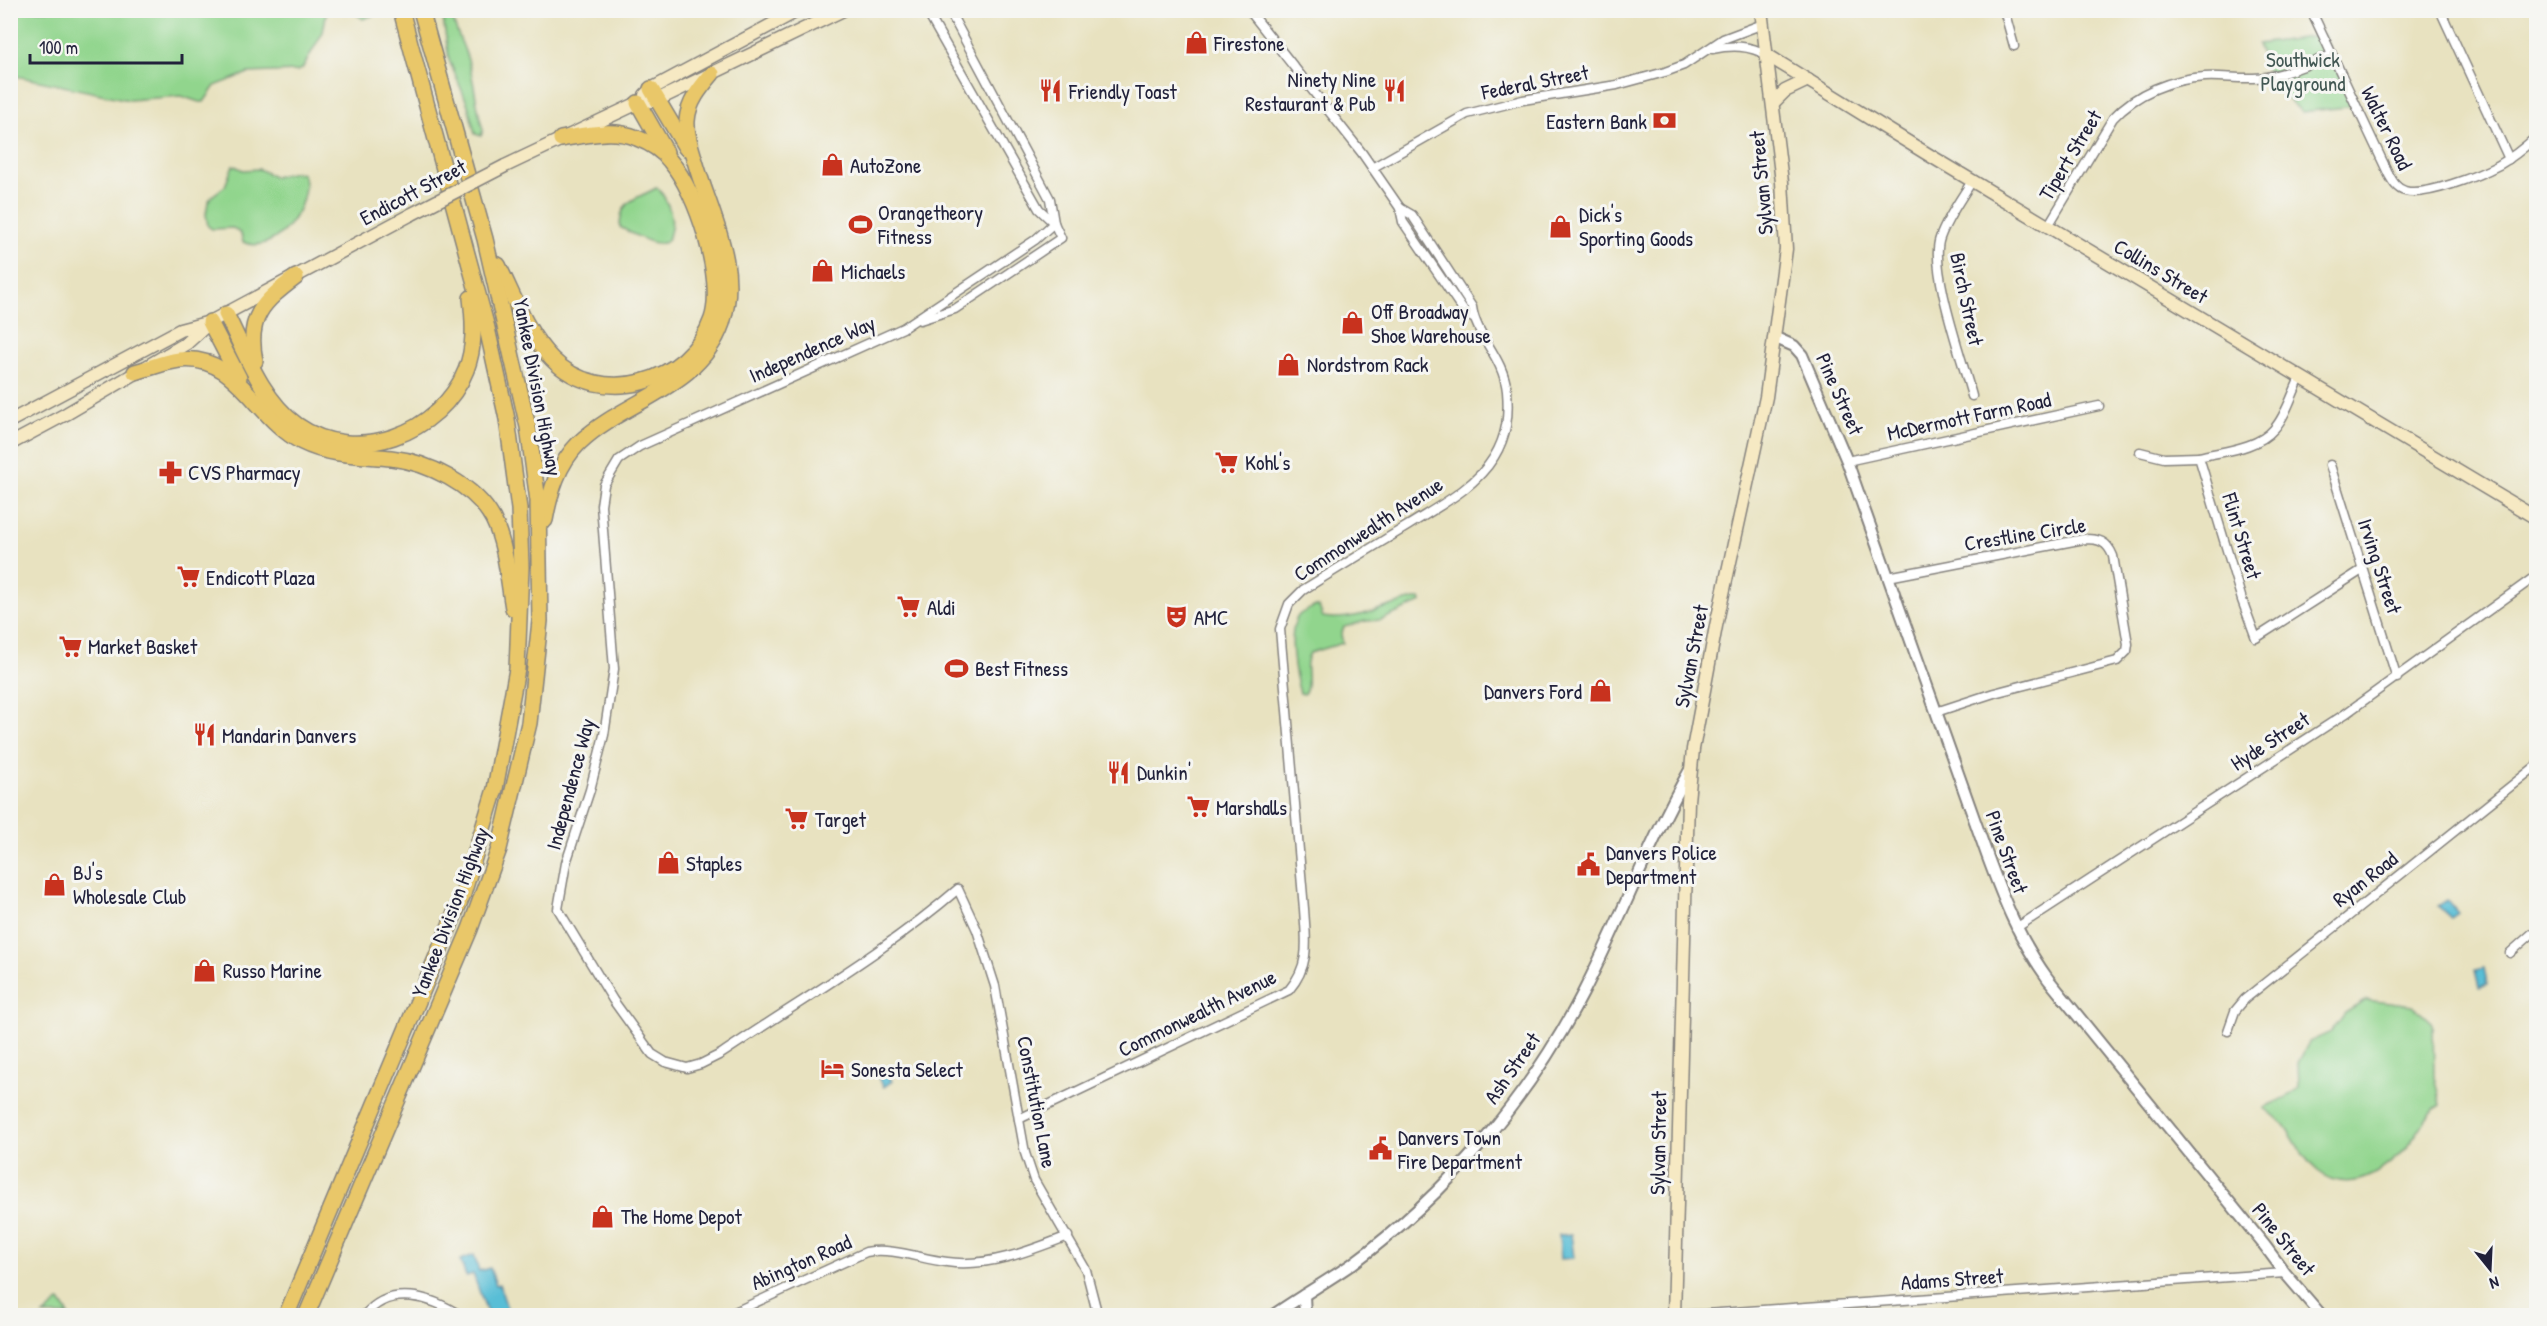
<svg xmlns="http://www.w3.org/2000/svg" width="2547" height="1326" font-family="'Patrick Hand',sans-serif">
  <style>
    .green { fill: #91d58d; stroke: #5a7c64; stroke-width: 1.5 }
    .water { fill: #58bed6; stroke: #3d7088; stroke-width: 1.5 }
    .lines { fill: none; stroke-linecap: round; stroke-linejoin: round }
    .minor-casing { stroke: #85827e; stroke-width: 11 }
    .tertiary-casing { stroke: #85827e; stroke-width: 14 }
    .secondary-casing { stroke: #85827e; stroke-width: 15 }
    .motorway-casing { stroke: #85827e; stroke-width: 18 }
    .minor { stroke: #fff; stroke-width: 8 }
    .tertiary { stroke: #fff; stroke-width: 10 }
    .secondary { stroke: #f6e9c3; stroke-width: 12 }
    .motorway { stroke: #e9c769; stroke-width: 15 }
    .secondary-bridge-casing { stroke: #85827e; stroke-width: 15; stroke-linecap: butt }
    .secondary-bridge { stroke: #f6e9c3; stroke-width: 12 }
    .labels { text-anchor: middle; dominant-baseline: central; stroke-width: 6; stroke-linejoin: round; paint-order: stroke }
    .poi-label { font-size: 21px; fill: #22223b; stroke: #f6f6f2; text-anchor: start }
    .park-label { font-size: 21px; fill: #435854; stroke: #f6f6f2 }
    .street-label { font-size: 21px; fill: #22223b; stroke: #f6f6f2 }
  </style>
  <rect width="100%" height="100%" fill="#f6f6f2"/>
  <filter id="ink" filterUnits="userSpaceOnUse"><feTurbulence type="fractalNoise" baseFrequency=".0167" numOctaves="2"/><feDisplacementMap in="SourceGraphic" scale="12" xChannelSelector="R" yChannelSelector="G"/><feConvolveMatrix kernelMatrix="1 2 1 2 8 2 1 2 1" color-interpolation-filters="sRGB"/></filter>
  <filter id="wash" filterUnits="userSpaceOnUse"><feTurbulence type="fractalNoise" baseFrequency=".008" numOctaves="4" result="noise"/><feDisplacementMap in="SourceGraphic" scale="24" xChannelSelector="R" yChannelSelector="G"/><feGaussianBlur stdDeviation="1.35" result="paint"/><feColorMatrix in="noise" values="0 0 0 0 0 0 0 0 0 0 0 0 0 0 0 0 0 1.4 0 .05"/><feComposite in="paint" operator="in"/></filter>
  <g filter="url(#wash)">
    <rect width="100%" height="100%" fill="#e8e2c0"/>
    <g class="green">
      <path d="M11,10H327L323,32L302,69L297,71L248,73L215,86L204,102H199L181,96L129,100L11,75Z"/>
      <path d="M352,11H373L374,15L363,19Z"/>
      <path d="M442,11H451C454,29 463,43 468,60C475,83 476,107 483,130L481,136L475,134L468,105L449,60Z"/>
      <path d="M2324,35L2354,106L2302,112C2274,87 2268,81 2258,44Z"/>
      <path d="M233,165L243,170L259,169L274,177L294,172L303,174C314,202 276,258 243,242L241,234L233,228L212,229L208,226L206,214L208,202L212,196L225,186Z"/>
      <path d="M656,188L659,189C668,202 675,217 670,233C668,238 670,242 663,243C652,246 629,232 620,227C620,199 635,200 656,188Z"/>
      <path d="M1414,599H1420L1422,602L1381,620L1366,621L1344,627L1341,635L1343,643L1310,653C1302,666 1312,681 1304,694L1300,693C1295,677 1286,629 1299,615C1303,611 1311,609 1316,606L1319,607L1323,617C1354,622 1385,606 1414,599Z"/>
      <path d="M2366,1000L2413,1006L2431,1022L2433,1027L2434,1076L2441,1105C2427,1113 2424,1124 2415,1136C2393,1166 2353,1199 2318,1171C2303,1159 2295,1140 2285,1126C2281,1121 2270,1112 2264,1108C2277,1099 2289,1100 2299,1087L2298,1063L2309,1042L2331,1032L2345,1013Z"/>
      <path d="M60,1301L69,1315H43Z"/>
    </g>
    <g class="water">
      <path d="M2447,900L2458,913L2451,918L2438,906Z"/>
      <path d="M2484,968L2487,984L2479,987L2475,970Z"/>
      <path d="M883,1068L892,1081L884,1087L875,1073Z"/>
      <path d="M1571,1234L1574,1258L1561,1259L1559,1235Z"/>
      <path d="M474,1255L479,1271L490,1268L496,1285L499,1284L508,1311L488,1315L473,1274L466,1276L460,1260Z"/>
    </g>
  </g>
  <g filter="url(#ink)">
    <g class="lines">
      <defs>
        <g id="minor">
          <path d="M926,10L1039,209L1054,223"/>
          <path d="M1249,10L1362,153L1400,208L1403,222L1465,313L1473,318"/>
          <path d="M2004,10L2014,46"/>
          <path d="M2311,10L2389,175C2393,182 2397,189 2405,191C2425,197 2480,175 2499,165C2513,157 2525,147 2536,137"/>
          <path d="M2440,10L2509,159"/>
          <path d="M1712,49C1732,45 1749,45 1767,55"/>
          <path d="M1372,168L1467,114L1523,100L1617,85L1665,72L1684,65L1723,39L1763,24"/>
          <path d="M1972,181C1961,199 1947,218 1940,238C1929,268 1963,362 1972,396"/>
          <path d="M1054,223L1035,240L903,328L640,446L619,460L604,485L601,505L614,669L604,735L590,790L566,863L558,909L613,1000L652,1054L665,1062L687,1068L701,1064L721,1054C801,1000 885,952 958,889L977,930L995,986L1025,1153L1034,1180L1086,1270L1098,1316"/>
          <path d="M2048,226L2113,118C2136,93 2171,79 2205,77C2225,76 2245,80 2266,77C2288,74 2310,63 2332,55"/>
          <path d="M920,320L955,309L1061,238L1054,223L1050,199L949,10"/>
          <path d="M2300,378C2292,394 2286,416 2274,429C2257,449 2223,451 2199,457L2242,600L2256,638L2362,570"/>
          <path d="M2140,452L2164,458L2199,457"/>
          <path d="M1847,461L2099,406"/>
          <path d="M2330,465L2397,678"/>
          <path d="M1888,577L2084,539C2099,539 2107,541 2113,556L2128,644L2127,651L2117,661L1994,693L1936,712"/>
          <path d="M2016,928L2345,714L2536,576"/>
          <path d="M2510,953L2536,930"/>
          <path d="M2228,1031L2235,1011L2245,999L2536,766"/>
          <path d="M1019,1119L1289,990C1311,964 1306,941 1304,909L1280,629L1289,604L1303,590C1338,568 1373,547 1409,525C1439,506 1475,488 1494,457C1507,436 1509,415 1507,391C1503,356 1476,337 1472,307L1412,215L1400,208"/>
          <path d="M364,1316C390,1283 432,1297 461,1316"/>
          <path d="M726,1316L866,1252C893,1247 920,1259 947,1262C987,1268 1032,1250 1068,1236"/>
          <path d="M1621,1316L1706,1314L2285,1273"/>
        </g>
        <g id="tertiary">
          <path d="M1776,338L1794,346L1802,355L1847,461L1987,855C2004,901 2019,939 2048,979L2265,1246L2285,1273L2322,1316"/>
          <path d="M1304,1295L1305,1316"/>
          <path d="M1272,1316C1298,1298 1326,1282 1352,1264C1447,1194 1529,1098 1583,993C1621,919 1650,840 1691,768"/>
        </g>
        <g id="secondary">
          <path d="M1767,55L1929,155L2536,518"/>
          <path d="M645,95L651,89L799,10"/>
          <path d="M1773,103L1785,91L1808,80"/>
          <path d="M505,166L638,103L657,100L843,10"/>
          <path d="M10,421L180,330L210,322L412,214"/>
          <path d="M10,444L66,414L187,343L210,322"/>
          <path d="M1674,1316L1685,904L1688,801L1693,749L1716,626L1766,397L1786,249L1782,182L1761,10"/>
        </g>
        <g id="motorway">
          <path d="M651,89L686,148"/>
          <path d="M638,103L666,152"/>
          <path d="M498,265C514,297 527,334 552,359C601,409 690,383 712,319C725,280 697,192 670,161C662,150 650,143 637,138C613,128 586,135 561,139"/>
          <path d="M226,314C245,352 262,400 297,425C355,466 441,434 466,370C475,347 474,323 471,298"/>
          <path d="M210,322L239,378"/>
          <path d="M255,361C246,317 263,302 296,277"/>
          <path d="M135,372C150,368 164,362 179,360C237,353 256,419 302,442C330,456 361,455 391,458C427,462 475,485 493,519C506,545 508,579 513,608"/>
          <path d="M545,520C550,492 558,464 579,443C625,399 699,389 722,323C741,266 710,214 695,161C691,148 686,134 687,121C688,102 701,87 712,74"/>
          <path d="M286,1316L463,894L495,789L517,669L521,567L519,509L507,419L487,328L401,10"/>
          <path d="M306,1316L470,929L499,849L529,723L540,621L538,501L528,427L485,239L421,10"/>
        </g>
      </defs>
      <use href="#minor" class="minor-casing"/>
      <use href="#tertiary" class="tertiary-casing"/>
      <use href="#secondary" class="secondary-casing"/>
      <use href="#motorway" class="motorway-casing"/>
      <use href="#minor" class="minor"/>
      <use href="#tertiary" class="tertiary"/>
      <use href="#secondary" class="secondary"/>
      <use href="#motorway" class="motorway"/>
      <defs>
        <path id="secondary-bridge" d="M412,214L505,166"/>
      </defs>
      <use href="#secondary-bridge" class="secondary-bridge-casing"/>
      <use href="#secondary-bridge" class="secondary-bridge"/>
    </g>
  </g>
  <defs>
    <symbol id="shop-bare" viewBox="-9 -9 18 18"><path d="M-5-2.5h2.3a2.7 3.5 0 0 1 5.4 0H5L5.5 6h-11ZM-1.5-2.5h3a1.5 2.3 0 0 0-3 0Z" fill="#c8321e" stroke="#f6f6f2" stroke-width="2.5" paint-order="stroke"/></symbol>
    <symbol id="restaurant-bare" viewBox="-9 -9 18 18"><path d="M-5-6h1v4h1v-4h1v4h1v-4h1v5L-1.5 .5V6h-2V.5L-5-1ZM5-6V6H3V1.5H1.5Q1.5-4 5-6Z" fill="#c8321e" stroke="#f6f6f2" stroke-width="2.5" paint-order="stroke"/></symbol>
    <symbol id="bank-bare" viewBox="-9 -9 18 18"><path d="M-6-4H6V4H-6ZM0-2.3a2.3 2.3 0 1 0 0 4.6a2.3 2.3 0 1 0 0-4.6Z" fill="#c8321e" stroke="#f6f6f2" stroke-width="2.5" paint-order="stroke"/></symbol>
    <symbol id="stadium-bare" viewBox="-9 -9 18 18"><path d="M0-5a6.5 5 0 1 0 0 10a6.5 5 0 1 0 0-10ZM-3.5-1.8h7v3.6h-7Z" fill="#c8321e" stroke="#f6f6f2" stroke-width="2.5" paint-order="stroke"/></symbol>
    <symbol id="supermarket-bare" viewBox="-9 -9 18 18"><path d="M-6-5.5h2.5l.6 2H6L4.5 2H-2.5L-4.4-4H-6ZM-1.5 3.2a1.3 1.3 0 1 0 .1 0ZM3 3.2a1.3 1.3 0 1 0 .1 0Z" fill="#c8321e" stroke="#f6f6f2" stroke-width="2.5" paint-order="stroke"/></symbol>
    <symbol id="pharmacy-bare" viewBox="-9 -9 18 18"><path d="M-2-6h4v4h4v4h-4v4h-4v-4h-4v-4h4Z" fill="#c8321e" stroke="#f6f6f2" stroke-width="2.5" paint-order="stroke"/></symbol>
    <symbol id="theatre-bare" viewBox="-9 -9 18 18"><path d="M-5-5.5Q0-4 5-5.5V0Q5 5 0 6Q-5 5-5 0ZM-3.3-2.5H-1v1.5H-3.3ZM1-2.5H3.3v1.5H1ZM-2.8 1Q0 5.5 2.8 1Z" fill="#c8321e" stroke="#f6f6f2" stroke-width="2.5" paint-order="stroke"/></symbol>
    <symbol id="civic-bare" viewBox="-9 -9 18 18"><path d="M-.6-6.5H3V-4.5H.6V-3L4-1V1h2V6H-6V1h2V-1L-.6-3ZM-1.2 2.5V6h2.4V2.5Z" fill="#c8321e" stroke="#f6f6f2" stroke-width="2.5" paint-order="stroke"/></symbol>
    <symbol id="hotel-bare" viewBox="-9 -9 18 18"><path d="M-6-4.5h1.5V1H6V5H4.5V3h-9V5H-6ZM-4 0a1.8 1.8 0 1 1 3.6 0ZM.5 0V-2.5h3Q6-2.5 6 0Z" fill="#c8321e" stroke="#f6f6f2" stroke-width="2.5" paint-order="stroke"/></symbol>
  </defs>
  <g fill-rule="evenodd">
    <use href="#shop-bare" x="1180" y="26" width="33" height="33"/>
    <use href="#restaurant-bare" x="1034" y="74" width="33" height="33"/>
    <use href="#restaurant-bare" x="1378" y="74" width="33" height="33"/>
    <use href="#bank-bare" x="1648" y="104" width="33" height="33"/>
    <use href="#shop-bare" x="816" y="148" width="33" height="33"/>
    <use href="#stadium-bare" x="844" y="208" width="33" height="33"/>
    <use href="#shop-bare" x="1544" y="210" width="33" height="33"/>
    <use href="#shop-bare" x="806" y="254" width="33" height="33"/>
    <use href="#shop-bare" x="1336" y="306" width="33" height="33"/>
    <use href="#shop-bare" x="1272" y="348" width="33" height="33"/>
    <use href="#supermarket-bare" x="1210" y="446" width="33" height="33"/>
    <use href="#pharmacy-bare" x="154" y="456" width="33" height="33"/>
    <use href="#supermarket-bare" x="172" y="560" width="33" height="33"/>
    <use href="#supermarket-bare" x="892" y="590" width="33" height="33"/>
    <use href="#theatre-bare" x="1160" y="600" width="33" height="33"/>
    <use href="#supermarket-bare" x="54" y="630" width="33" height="33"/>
    <use href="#stadium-bare" x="940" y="652" width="33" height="33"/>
    <use href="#shop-bare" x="1584" y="674" width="33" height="33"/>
    <use href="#restaurant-bare" x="188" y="718" width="33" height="33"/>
    <use href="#restaurant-bare" x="1102" y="756" width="33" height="33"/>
    <use href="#supermarket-bare" x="1182" y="790" width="33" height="33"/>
    <use href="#supermarket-bare" x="780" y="802" width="33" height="33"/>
    <use href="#shop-bare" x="652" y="846" width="33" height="33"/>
    <use href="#civic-bare" x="1572" y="848" width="33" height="33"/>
    <use href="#shop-bare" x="38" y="868" width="33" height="33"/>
    <use href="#shop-bare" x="188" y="954" width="33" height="33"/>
    <use href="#hotel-bare" x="816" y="1052" width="33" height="33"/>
    <use href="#civic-bare" x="1364" y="1132" width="33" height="33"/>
    <use href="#shop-bare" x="586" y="1200" width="33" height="33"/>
  </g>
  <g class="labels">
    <g class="poi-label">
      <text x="1214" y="43">Firestone</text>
      <text x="1376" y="79" text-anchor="end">Ninety Nine<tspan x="1376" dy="24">Restaurant &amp; Pub</tspan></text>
      <text x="1069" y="91">Friendly Toast</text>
      <text x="1647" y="121" text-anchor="end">Eastern Bank</text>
      <text x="850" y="165">AutoZone</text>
      <text x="878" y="212">Orangetheory<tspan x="878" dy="24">Fitness</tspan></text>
      <text x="1579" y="214">Dick's<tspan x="1579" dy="24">Sporting Goods</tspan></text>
      <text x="841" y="271">Michaels</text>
      <text x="1371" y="311">Off Broadway<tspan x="1371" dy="24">Shoe Warehouse</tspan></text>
      <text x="1307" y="364">Nordstrom Rack</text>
      <text x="1245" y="462">Kohl's</text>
      <text x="188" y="472">CVS Pharmacy</text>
      <text x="206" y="577">Endicott Plaza</text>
      <text x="927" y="607">Aldi</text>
      <text x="1194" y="617">AMC</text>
      <text x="88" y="646">Market Basket</text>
      <text x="975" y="668">Best Fitness</text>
      <text x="1582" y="691" text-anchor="end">Danvers Ford</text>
      <text x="222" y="735">Mandarin Danvers</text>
      <text x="1137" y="772">Dunkin'</text>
      <text x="1216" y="807">Marshalls</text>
      <text x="815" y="819">Target</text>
      <text x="1606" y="852">Danvers Police<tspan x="1606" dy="24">Department</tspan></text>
      <text x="686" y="863">Staples</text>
      <text x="73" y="872">BJ's<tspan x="73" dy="24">Wholesale Club</tspan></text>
      <text x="223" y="970">Russo Marine</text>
      <text x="851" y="1069">Sonesta Select</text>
      <text x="1398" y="1137">Danvers Town<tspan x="1398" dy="24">Fire Department</tspan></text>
      <text x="621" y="1216">The Home Depot</text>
    </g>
    <g class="park-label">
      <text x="2303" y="59">Southwick<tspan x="2303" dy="24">Playground</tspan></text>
    </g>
    <g class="street-label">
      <text transform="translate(1535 82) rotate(-11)">Federal Street</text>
      <text transform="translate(2387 128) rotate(64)">Walter Road</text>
      <text transform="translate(2070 155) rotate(-59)">Tipert Street</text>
      <text transform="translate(1761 183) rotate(-95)">Sylvan Street</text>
      <text transform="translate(413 192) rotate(-28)">Endicott Street</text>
      <text transform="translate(2161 271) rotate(31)">Collins Street</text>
      <text transform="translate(1967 299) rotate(78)">Birch Street</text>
      <text transform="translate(812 349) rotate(-24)">Independence Way</text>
      <text transform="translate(538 387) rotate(79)">Yankee Division Highway</text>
      <text transform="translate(1840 394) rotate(66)">Pine Street</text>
      <text transform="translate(1969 416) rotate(-12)">McDermott Farm Road</text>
      <text transform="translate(1368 529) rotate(-33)">Commonwealth Avenue</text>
      <text transform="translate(2025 534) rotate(-9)">Crestline Circle</text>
      <text transform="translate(2242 536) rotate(73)">Flint Street</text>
      <text transform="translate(2380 566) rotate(72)">Irving Street</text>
      <text transform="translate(1691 656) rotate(-79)">Sylvan Street</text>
      <text transform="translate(2270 741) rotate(-33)">Hyde Street</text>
      <text transform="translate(570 784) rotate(-75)">Independence Way</text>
      <text transform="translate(2007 852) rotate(70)">Pine Street</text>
      <text transform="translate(2365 879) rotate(-38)">Ryan Road</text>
      <text transform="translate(450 912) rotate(-69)">Yankee Division Highway</text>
      <text transform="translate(1197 1013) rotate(-26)">Commonwealth Avenue</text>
      <text transform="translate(1512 1068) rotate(-55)">Ash Street</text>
      <text transform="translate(1037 1102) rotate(79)">Constitution Lane</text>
      <text transform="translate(1658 1143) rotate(-89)">Sylvan Street</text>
      <text transform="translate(2284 1239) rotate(51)">Pine Street</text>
      <text transform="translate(801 1262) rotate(-24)">Abington Road</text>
      <text transform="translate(1952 1279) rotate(-4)">Adams Street</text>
    </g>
  </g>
  <rect width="2547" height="1326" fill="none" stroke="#f6f6f2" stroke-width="36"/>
  <g transform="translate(2490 1269) rotate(162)" stroke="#f6f6f2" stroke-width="4.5" paint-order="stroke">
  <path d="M0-4.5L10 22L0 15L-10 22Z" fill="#22223b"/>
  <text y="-9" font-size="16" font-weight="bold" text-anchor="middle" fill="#22223b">N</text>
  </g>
  <path d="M30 54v9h152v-9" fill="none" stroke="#22223b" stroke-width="3"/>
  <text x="39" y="54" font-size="18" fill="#22223b" stroke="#f6f6f2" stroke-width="4.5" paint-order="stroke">100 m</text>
</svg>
